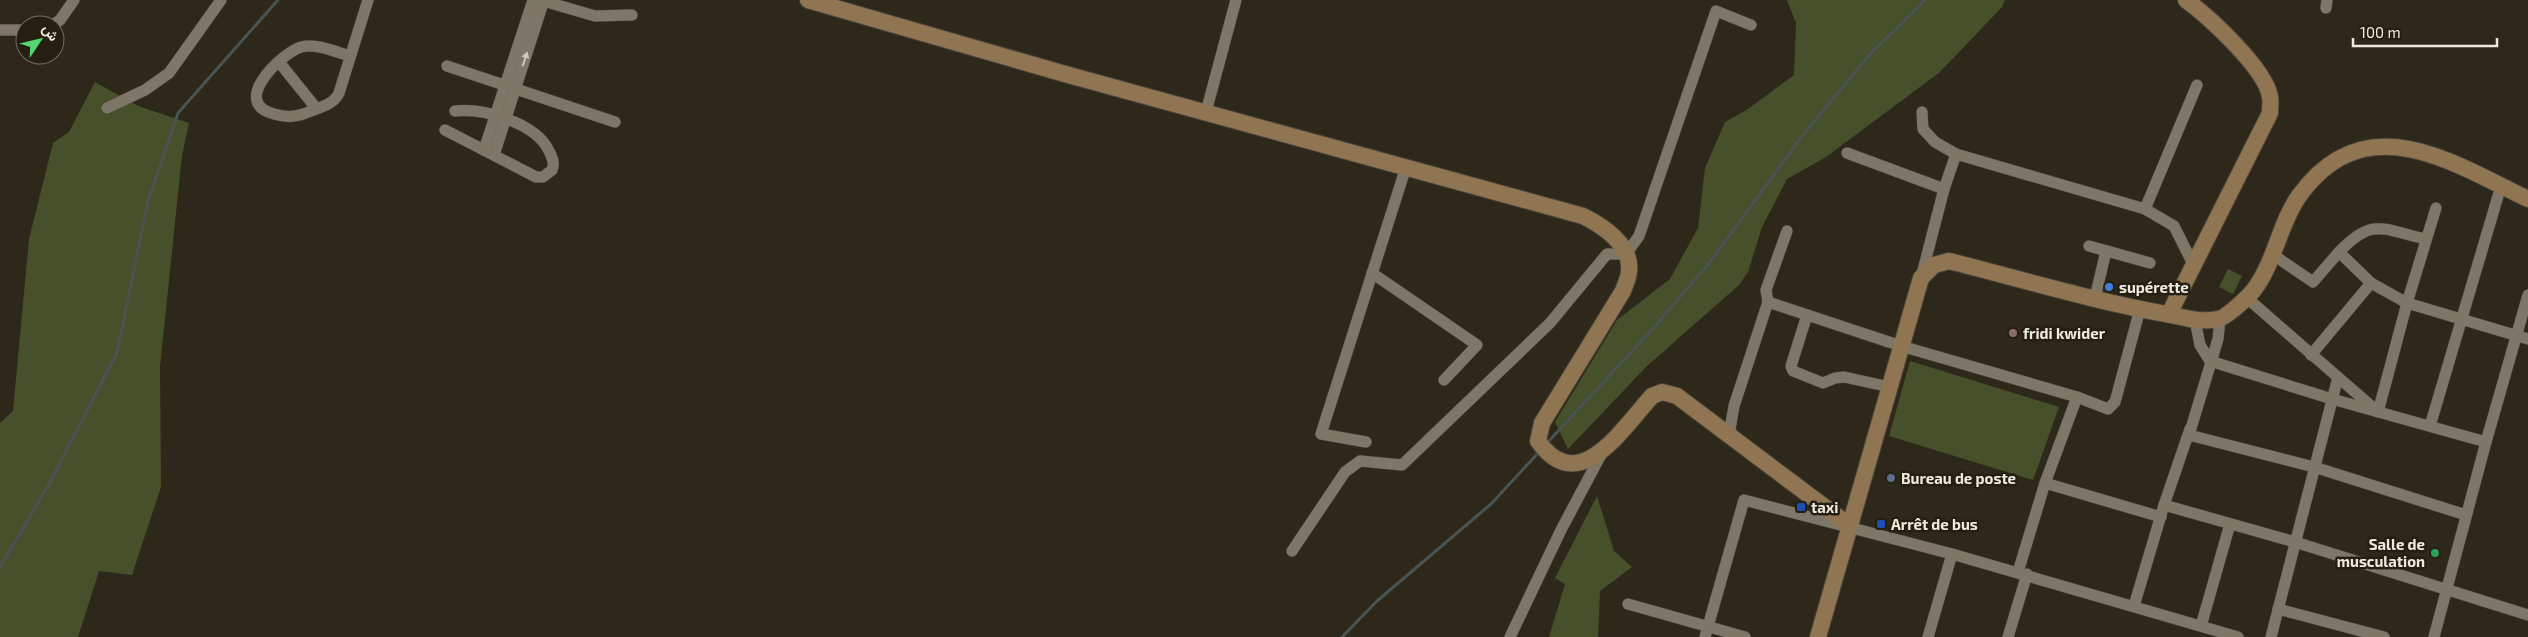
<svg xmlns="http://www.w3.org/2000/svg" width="2528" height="637" font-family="'Exo 2',Vazirmatn,sans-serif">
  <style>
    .green { fill: #46512b }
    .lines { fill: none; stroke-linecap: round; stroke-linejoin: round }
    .stream { stroke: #485453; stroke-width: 3 }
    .street-casing { stroke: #4a453a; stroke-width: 12 }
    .secondary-casing { stroke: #4a453a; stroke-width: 18 }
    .street { stroke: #7e7767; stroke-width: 11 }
    .secondary { stroke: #8f7552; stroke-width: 16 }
    .oneway { fill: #ccc8bc }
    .shop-dot { fill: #3f7fe0; stroke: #251f11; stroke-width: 2 }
    .education-dot { fill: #8d6e63; stroke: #251f11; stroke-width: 2 }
    .service-dot { fill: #5c6f8a; stroke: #251f11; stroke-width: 2 }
    .transit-dot { fill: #1a4fb4; stroke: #251f11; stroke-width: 2 }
    .leisure-dot { fill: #2e9e5b; stroke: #251f11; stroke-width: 2 }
    .labels { text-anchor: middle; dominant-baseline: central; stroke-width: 5; stroke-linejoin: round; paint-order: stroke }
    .poi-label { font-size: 15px; font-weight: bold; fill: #edeae0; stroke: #251f11; text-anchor: start }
  </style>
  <rect width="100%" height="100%" fill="#2e281a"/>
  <g class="green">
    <path d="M1787,0H2005L2002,7L1940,72L1826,157L1787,179L1762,227L1748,272L1739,285L1647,366L1568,449L1555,422L1617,320L1670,279L1698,228L1705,168L1725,122L1748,109L1794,75L1796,23Z"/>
    <path d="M95,82L138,106L189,123L182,155L160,367L161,487L132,575L99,571L78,637H0V423L13,411L29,239L53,143L69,132Z"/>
    <path d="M2228,269L2242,276L2233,294L2219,287Z"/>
    <path d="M1910,361L2059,407L2033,480L1889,436Z"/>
    <path d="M1597,496L1614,551L1632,567L1600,591L1598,637H1549L1565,584L1555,578Z"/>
  </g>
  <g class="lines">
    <g class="stream">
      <path d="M1547,443L1649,333L1710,262L1803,135L1870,54L1925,0"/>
      <path d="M0,567L48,486L117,353L148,201L178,113L278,0"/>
      <path d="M1342,637L1377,601L1491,504L1540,451"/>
    </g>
    <defs>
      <g id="street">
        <path d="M540,0L595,16L632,15"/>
        <path d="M2326,8L2327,0"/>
        <path d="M53,25L60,20L74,0"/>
        <path d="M0,30H25"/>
        <path d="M350,56C336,52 316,43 301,47C280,54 230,103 274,114C288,118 297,117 311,111C321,107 334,104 339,93L368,0"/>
        <path d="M279,62L316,108"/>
        <path d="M447,66L615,122"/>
        <path d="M107,108L145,90L169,73L221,0"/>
        <path d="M1206,112L1236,0"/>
        <path d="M1922,112L1923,129L1935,142L1956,154L2145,209"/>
        <path d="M445,130L536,177H543L552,170C555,163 552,157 549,151C536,123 484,108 455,111"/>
        <path d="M484,150L533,0"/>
        <path d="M1847,153L1944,189"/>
        <path d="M494,155L544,0"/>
        <path d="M2089,246L2150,263"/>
        <path d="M2339,252C2373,216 2383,230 2426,239"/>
        <path d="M2272,254L2313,282L2339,252L2371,283L2311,355"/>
        <path d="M2193,264L2174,226L2145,209L2197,85"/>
        <path d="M1372,273L1477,345L1444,380"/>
        <path d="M1921,278L1944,189L1956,154"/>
        <path d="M2371,283L2407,303L2528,339"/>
        <path d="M2095,298L2106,251"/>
        <path d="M2247,298L2378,412L2407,303L2436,208"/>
        <path d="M1768,302L1766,290L1787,231"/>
        <path d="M1807,315L1791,366L1793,371L1823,383L1835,378L1844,377L1890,387"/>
        <path d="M2220,319L2218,339L2189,435L2314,467L2466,515"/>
        <path d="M2195,320L2200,345L2210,361L2332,399L2486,442"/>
        <path d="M2430,426L2501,186"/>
        <path d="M1729,435L1734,406L1768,302L1901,346L2077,397"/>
        <path d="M1366,442L1321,434L1406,167"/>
        <path d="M2045,483L2161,517"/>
        <path d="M2164,505L2295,542L2528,615"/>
        <path d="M1292,551L1345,472L1360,461L1402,465L1550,323L1607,254H1626L1639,236L1716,11L1751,25"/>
        <path d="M1952,554L2238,637"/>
        <path d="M2018,572L2045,483L2077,397L2108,409L2115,402L2140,309"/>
        <path d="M1628,604L1745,637"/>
        <path d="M2134,606L2164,505L2190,429"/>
        <path d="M2278,609L2384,637"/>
        <path d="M2201,626L2230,524"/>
        <path d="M1510,637L1561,530L1603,451"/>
        <path d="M1705,637L1744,500L1952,554L1928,637"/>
        <path d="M2008,637L2027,574"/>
        <path d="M2271,637L2338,377"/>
        <path d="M2434,637L2486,442L2528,295"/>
      </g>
      <g id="secondary">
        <path d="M808,0L1065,74L1583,216C1603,226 1632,245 1629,271C1629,277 1625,285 1623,291L1542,423L1538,441C1579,499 1622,429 1652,396L1662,392L1677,396L1850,526"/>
        <path d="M2169,314L2270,113C2270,108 2271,102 2270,97C2266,69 2209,17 2186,0"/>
        <path d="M1818,637L1921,278L1934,265L1949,261C2021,279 2093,301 2166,314C2183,317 2200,323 2218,319C2226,318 2247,298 2253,291C2275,263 2279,224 2299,196C2365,104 2451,162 2528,199"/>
      </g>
    </defs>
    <use href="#street" class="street-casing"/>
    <use href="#secondary" class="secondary-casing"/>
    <use href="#street" class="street"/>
    <use href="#secondary" class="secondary"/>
  </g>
  <defs><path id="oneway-solid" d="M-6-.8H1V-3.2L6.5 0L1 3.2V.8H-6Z" transform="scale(1.25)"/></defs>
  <use class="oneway" href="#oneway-solid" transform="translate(525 59) rotate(-72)"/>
  <circle class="shop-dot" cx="2109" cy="287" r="5"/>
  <circle class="education-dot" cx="2013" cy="333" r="5"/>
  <circle class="service-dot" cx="1891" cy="478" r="5"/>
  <g class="transit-dot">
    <rect x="1796" y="502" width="10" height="10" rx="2.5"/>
    <rect x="1876" y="519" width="10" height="10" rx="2.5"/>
  </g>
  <circle class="leisure-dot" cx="2435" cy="553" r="5"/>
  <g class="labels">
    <g class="poi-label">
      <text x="2119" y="287">supérette</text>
      <text x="2023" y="333">fridi kwider</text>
      <text x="1901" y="478">Bureau de poste</text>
      <text x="1811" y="507">taxi</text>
      <text x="1891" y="524">Arrêt de bus</text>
      <text x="2425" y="544" text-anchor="end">Salle de<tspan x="2425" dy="17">musculation</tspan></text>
    </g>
  </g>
  <g transform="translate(40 40) rotate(55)"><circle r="24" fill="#251f11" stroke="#757064"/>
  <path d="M0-4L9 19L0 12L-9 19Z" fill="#54d672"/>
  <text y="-8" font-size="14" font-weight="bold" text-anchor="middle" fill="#edeae0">ش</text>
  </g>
  <path d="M2353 38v8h144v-8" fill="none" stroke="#edeae0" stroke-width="2.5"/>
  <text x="2360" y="38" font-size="15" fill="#edeae0" stroke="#251f11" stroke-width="4" paint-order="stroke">100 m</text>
</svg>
